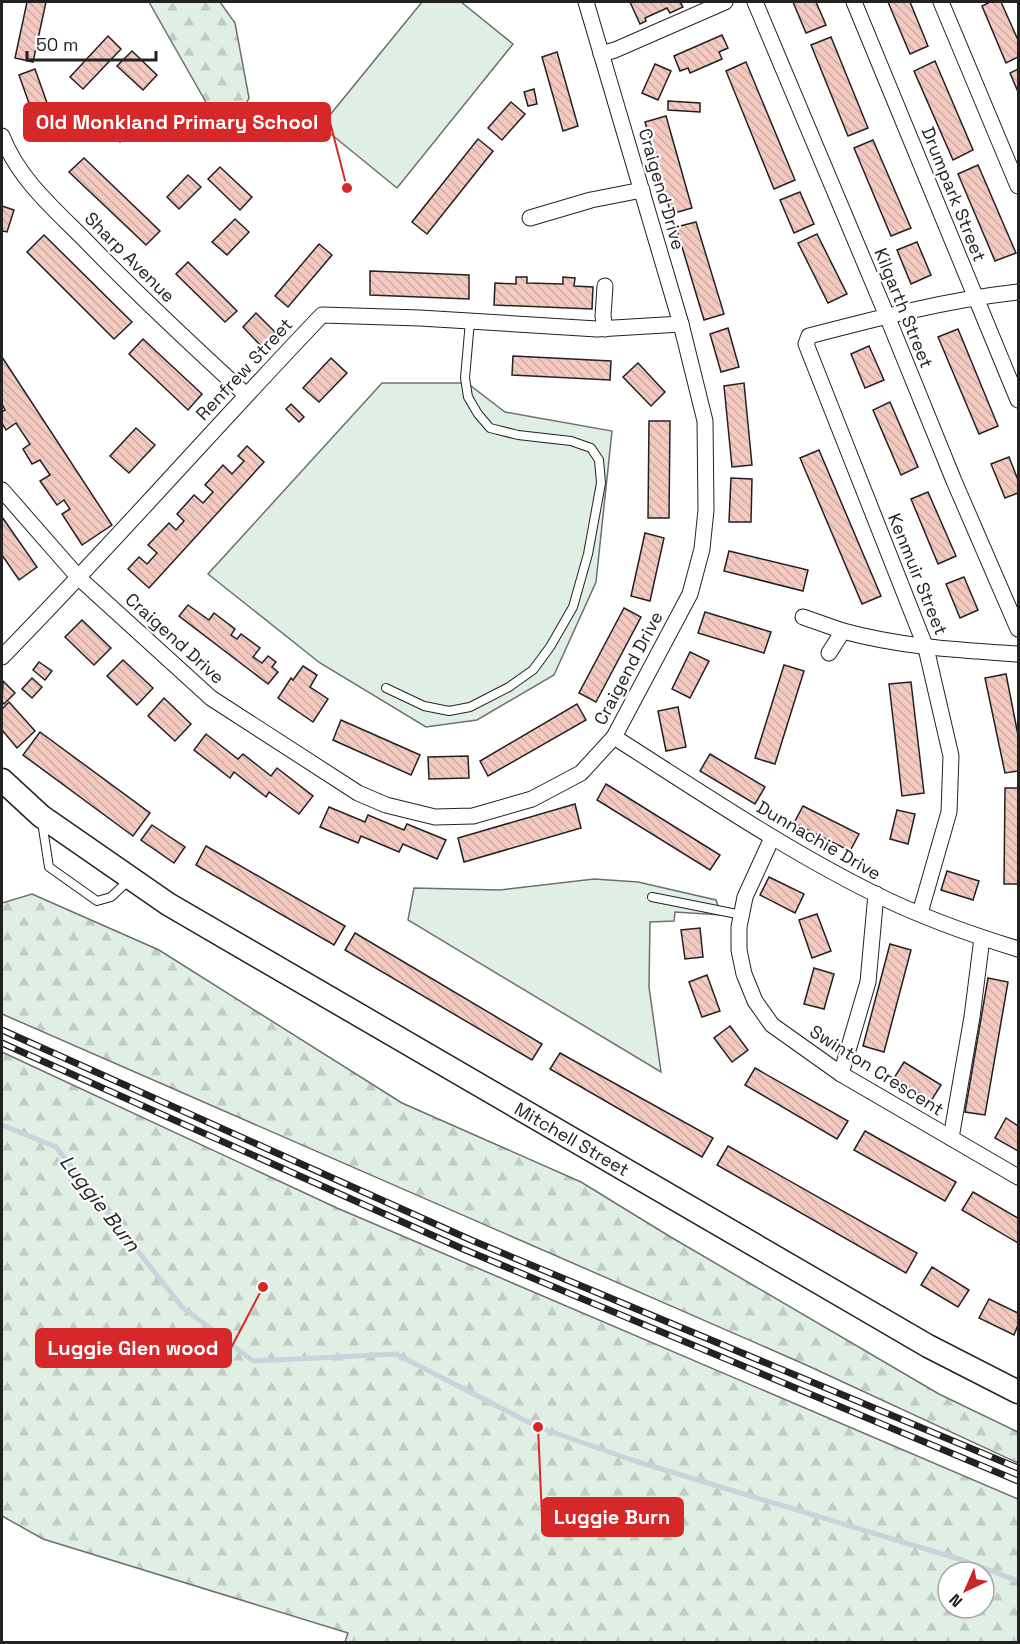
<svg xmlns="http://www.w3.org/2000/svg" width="1020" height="1644" font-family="'Space Grotesk',sans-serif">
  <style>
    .forest { fill: url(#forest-firs); stroke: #6f6f6f; stroke-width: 1.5; fill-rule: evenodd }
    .park { fill: #e0efe3; stroke: #6f6f6f; stroke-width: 1.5 }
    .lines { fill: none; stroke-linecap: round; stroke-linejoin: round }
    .stream { stroke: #c7d3dd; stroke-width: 5 }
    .building { fill: url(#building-back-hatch); stroke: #222; stroke-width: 1.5 }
    .lane-casing { stroke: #222; stroke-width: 10 }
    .street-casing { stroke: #222; stroke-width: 17 }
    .secondary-casing { stroke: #222; stroke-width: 25 }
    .lane { stroke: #fff; stroke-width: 8 }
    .street { stroke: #fff; stroke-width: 15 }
    .secondary { stroke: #fff; stroke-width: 22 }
    .rail-casing { stroke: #222; stroke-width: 7 }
    .rail { stroke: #fff; stroke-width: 4.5; stroke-dasharray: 14; stroke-linecap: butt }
    .labels { text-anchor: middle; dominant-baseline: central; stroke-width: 4.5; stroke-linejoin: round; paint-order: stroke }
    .street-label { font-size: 18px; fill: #222; stroke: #fff }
    .water-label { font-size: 20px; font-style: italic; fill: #222; stroke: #fff }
    .leader { fill: none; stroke: #d62828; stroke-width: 2 }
    .callout-dot { fill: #d62828; stroke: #fff; stroke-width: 2 }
    .callout { fill: #d62828; stroke: #d62828; stroke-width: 2 }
    .callout-label { font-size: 20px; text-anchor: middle; font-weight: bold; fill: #fff }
  </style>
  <defs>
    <pattern id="forest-firs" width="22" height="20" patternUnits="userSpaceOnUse" patternTransform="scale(1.5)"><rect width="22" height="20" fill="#e0efe3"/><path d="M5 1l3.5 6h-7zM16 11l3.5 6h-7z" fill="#c0cdc2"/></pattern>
    <pattern id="building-back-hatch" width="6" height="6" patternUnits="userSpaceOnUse" patternTransform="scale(1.5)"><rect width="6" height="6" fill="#f3c9c0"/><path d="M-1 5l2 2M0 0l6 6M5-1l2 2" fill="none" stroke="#d0aca5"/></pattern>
  </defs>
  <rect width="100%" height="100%" fill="#fff"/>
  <g class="forest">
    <path d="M149,2H220L235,23L249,98L237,123L207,104Z"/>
    <path d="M32,894L159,950L402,1103L581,1182L669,1236L939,1394L1018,1432V1463L804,1364L2,1014V903Z"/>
    <path d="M2,1052L337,1208L1018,1499V1642H345L348,1633L43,1539L2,1516ZM948,1572H984V1608H948Z"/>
  </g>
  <g class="park">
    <path d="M422,2H461L513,44L397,188L321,126Z"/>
    <path d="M382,383H467L505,412L612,431L596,582L554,675L477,720L426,727L320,663L208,574Z"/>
    <path d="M594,879L638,882L716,900L721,915L675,912L674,921L650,922L649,987L661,1072L408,920L414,888L500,890Z"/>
  </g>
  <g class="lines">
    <path class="stream" d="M2,1125L56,1147L182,1307L253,1361L396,1354L538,1427L635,1461L962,1560L1018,1581"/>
  </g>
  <g class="building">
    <path d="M27,2H46L33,62L15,58Z"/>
    <path d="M630,2H680L683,7L670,13L667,8L645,18L646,21L640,24Z"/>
    <path d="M793,2H816L826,25L806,33Z"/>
    <path d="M888,2H910L928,46L910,54Z"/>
    <path d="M990,2H1001L1018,40V57L1006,63L982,6Z"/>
    <path d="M722,35L728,48L719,52L722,59L690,73L688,68L680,71L674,56Z"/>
    <path d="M108,36L121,49L83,89L70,77Z"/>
    <path d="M831,37L868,128L848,136L811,45Z"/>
    <path d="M132,51L157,75L143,90L117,66Z"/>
    <path d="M557,52L578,126L563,131L542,57Z"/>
    <path d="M935,61L973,150L953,160L914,71Z"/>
    <path d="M746,62L795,180L774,189L726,71Z"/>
    <path d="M655,64L671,71L658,100L642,93Z"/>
    <path d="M35,69L58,134L42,140L19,75Z"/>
    <path d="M1018,69V92L1010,73Z"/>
    <path d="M534,89L537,104L528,106L524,92Z"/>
    <path d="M668,101L700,103V112L668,110Z"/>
    <path d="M511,102L525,114L502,140L488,128Z"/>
    <path d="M134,103L147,116L120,142L107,128Z"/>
    <path d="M666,116L692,208L671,214L645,122Z"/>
    <path d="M478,139L493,151L427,234L412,222Z"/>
    <path d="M873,140L911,228L891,236L854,148Z"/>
    <path d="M84,158L160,231L146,245L69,172Z"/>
    <path d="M978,165L1016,253L995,261L958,174Z"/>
    <path d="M220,167L252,197L240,210L208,179Z"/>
    <path d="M188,175L201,187L179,209L167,197Z"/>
    <path d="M800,192L814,224L794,233L780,200Z"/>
    <path d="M2,206L14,210L7,232L2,231Z"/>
    <path d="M235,219L249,232L227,255L212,242Z"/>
    <path d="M696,222L724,314L704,320L676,227Z"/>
    <path d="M817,234L847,294L828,303L798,243Z"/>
    <path d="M44,235L132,322L114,339L27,252Z"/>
    <path d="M917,242L931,275L911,284L897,250Z"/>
    <path d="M319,244L332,255L288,307L275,296Z"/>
    <path d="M188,262L237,311L225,322L176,274Z"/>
    <path d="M370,271L469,275V299L370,295Z"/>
    <path d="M516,277H527V283L563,284V277L575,278L574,286L593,287L592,309L494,305L495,283L516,284Z"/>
    <path d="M256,313L275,332L261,346L243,327Z"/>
    <path d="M728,328L739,367L721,372L710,334Z"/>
    <path d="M958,329L998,426L979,434L938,337Z"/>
    <path d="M143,339L202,394L188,410L129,354Z"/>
    <path d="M869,346L884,380L865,388L851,354Z"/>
    <path d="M513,356L611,361L610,380L512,375Z"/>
    <path d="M2,357L112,525L82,545L62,514L70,509L64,500L57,505L40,481L50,475L40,460L32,464L23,449L30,444L16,423L6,430L2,423V412L5,410L2,404Z"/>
    <path d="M331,358L347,373L319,402L303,388Z"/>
    <path d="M638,363L665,392L651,406L623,377Z"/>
    <path d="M744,383L752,465L732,467L724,386Z"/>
    <path d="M890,402L918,467L901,475L873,410Z"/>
    <path d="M291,404L304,417L299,422L286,409Z"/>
    <path d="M649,421H670L669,518H648Z"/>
    <path d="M136,428L155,445L129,473L110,456Z"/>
    <path d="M247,446L264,462L149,588L128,569L139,557L147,564L157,553L148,545L169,523L176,530L184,521L177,514L194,495L203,503L213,492L205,485L223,465L232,474L244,461L238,456Z"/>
    <path d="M819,450L881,596L862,604L800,458Z"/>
    <path d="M1009,457L1018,480V493L1005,498L991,464Z"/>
    <path d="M731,478L752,479L751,522H729Z"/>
    <path d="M928,492L956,556L938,564L911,499Z"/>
    <path d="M2,517L37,567L19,580L2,555Z"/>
    <path d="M645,533L664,538L650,601L631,596Z"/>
    <path d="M729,551L808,570L803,591L724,571Z"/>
    <path d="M964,577L978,610L960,618L946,584Z"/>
    <path d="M188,605L209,620L214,613L235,629L231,635L237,639L241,634L260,648L253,657L262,663L268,656L276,662L272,667L278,672L268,684L179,616Z"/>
    <path d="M624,608L641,617L596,702L579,693Z"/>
    <path d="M705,612L771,632L764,653L698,633Z"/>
    <path d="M82,620L111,648L94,665L65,637Z"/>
    <path d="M690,652L709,661L690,698L672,689Z"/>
    <path d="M123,660L153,688L137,705L107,676Z"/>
    <path d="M39,662L52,671L45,680L33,670Z"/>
    <path d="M784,665L804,671L775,764L755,758Z"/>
    <path d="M303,666L317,675L310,687L328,699L313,722L278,698L291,678L293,680Z"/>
    <path d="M1006,674L1018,735V771L1005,773L985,678Z"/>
    <path d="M32,678L42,687L32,698L22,689Z"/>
    <path d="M3,681L15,693L4,704L2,702Z"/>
    <path d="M911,682L924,793L902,796L889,684Z"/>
    <path d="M164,698L191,724L175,741L148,716Z"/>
    <path d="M9,702L35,731L17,748L2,730V709Z"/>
    <path d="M577,704L586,720L488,776L480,761Z"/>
    <path d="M678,707L686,747L666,751L658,711Z"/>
    <path d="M341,720L420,755L411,775L333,740Z"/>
    <path d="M40,732L150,813L133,836L23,755Z"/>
    <path d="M206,734L238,759L243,754L271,776L277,768L313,796L299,814L269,792L266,797L234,772L230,778L194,750Z"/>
    <path d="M710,754L765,787L755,804L700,771Z"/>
    <path d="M468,756L469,778L429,779L428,757Z"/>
    <path d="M606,784L720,855L710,870L597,800Z"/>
    <path d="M1005,788H1018V884H1004Z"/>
    <path d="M575,804L581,828L464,862L458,838Z"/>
    <path d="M803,806L859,834L850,851L794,823Z"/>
    <path d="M329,807L365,822L368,815L404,830L407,824L446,840L437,859L403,844L399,852L361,836L358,843L320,827Z"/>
    <path d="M897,810L915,814L908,844L890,839Z"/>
    <path d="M152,825L185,847L174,863L141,840Z"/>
    <path d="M206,846L345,926L334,945L196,865Z"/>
    <path d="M947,871L979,881L973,900L941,890Z"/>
    <path d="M769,877L804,894L795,913L760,895Z"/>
    <path d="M817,914L831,951L812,958L799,920Z"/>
    <path d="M700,928L703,957L685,959L681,930Z"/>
    <path d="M355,933L542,1044L532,1060L345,950Z"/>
    <path d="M890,944L911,950L884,1052L863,1046Z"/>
    <path d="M814,968L834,974L824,1009L804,1004Z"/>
    <path d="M707,975L720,1011L702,1017L689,982Z"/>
    <path d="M988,978L1008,982L985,1115L965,1112Z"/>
    <path d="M730,1026L748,1050L732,1062L714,1038Z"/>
    <path d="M560,1053L713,1138L702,1157L550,1069Z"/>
    <path d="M904,1062L941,1085L931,1101L894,1078Z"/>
    <path d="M755,1068L848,1121L837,1139L745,1085Z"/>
    <path d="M1006,1118L1018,1126V1151L995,1138Z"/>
    <path d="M865,1131L956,1182L945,1201L854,1150Z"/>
    <path d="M728,1146L917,1253L906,1273L717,1165Z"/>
    <path d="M973,1192L1018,1218V1243L962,1210Z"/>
    <path d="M932,1267L969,1290L958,1307L921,1285Z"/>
    <path d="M989,1299L1018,1313V1325L1014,1335L979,1318Z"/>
  </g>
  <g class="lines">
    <defs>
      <g id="lane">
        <path d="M386,688L424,706L449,711L470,707L509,687L533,670L550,647L573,607L588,554L601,483L599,460L591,448L571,441L518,435L490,428L478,414L468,397L465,378L470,321"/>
        <path d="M42,822L49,867L97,901L111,897L129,880"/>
        <path d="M652,897L742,915"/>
      </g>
      <g id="street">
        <path d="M755,2L887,316L954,481L1018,629"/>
        <path d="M854,2L1018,400"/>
        <path d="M941,2L1018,186"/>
        <path d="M601,54L615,50L725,2"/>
        <path d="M2,136C18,178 53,208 84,239C136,293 191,344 246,395"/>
        <path d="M530,218L591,200L642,190"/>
        <path d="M605,286L603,316L605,329"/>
        <path d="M2,490L79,578L211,698L358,793L386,805L435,817L473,816L532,799L581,773L614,737L690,594L702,549L706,510L705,421L681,324L586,2"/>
        <path d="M803,617L843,631"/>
        <path d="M829,653L843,631C901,647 959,650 1018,654"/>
        <path d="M2,657C111,546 214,428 322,315L420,318L597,329L681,324"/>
        <path d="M614,737C699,791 783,848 873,893C919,916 969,934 1018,949"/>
        <path d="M772,838L745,897L739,927V950L744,974L755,1001L772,1025L841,1074L1018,1177"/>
        <path d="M920,913L949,812L951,756L926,648L806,344L809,336C878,318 947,300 1018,292"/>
        <path d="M841,1074L868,982L876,894"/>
        <path d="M951,1138L972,1017L982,938"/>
      </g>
      <path id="secondary" d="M2,780L41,816L168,904L849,1300L928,1346L1018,1392"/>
    </defs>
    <use href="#lane" class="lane-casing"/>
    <use href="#street" class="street-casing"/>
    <use href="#secondary" class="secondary-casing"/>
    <use href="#lane" class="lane"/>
    <use href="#street" class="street"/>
    <use href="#secondary" class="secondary"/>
    <defs>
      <g id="rail">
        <path d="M2,1030L471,1240L1018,1468"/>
        <path d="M2,1043L463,1249L1018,1481"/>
      </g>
    </defs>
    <use href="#rail" class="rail-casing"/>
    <use href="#rail" class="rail"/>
  </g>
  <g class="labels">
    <g class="street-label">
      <text transform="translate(662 189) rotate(74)">Craigend Drive</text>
      <text transform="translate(954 194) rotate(68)">Drumpark Street</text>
      <text transform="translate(130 257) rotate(45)">Sharp Avenue</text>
      <text transform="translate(904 308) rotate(68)">Kilgarth Street</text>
      <text transform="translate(244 369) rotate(-47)">Renfrew Street</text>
      <text transform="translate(918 574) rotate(68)">Kenmuir Street</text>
      <text transform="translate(175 638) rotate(42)">Craigend Drive</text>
      <text transform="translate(628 668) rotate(-62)">Craigend Drive</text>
      <text transform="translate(819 840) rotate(30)">Dunnachie Drive</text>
      <text transform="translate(877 1070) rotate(32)">Swinton Crescent</text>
      <text transform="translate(572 1139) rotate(30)">Mitchell Street</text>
    </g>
    <g class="water-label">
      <text transform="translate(100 1203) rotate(52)">Luggie Burn</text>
    </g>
  </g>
  <path class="leader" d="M347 188L330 122M263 1287L231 1348M538 1427L542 1517"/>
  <g class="callout-dot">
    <circle cx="347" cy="188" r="6"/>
    <circle cx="263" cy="1287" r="6"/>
    <circle cx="538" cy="1427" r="6"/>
  </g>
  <g class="callout">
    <rect x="24" y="103" width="306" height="38" rx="6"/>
    <rect x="36" y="1329" width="195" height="38" rx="6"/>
    <rect x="542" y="1498" width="141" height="38" rx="6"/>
  </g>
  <g class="callout-label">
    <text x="177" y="129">Old Monkland Primary School</text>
    <text x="133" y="1355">Luggie Glen wood</text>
    <text x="612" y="1524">Luggie Burn</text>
  </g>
  <rect width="1020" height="1644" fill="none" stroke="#222222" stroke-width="6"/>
  <g transform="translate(966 1590) rotate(224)"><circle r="28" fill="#ffffff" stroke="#a7a7a7" stroke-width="1.5"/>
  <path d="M0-4.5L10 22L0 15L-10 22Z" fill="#c62828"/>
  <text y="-9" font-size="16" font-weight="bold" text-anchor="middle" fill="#222222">N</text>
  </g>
  <path d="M27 51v9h129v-9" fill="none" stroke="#222222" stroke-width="3"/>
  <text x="36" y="51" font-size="18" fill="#222222" stroke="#ffffff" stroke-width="4.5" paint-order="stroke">50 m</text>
</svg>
